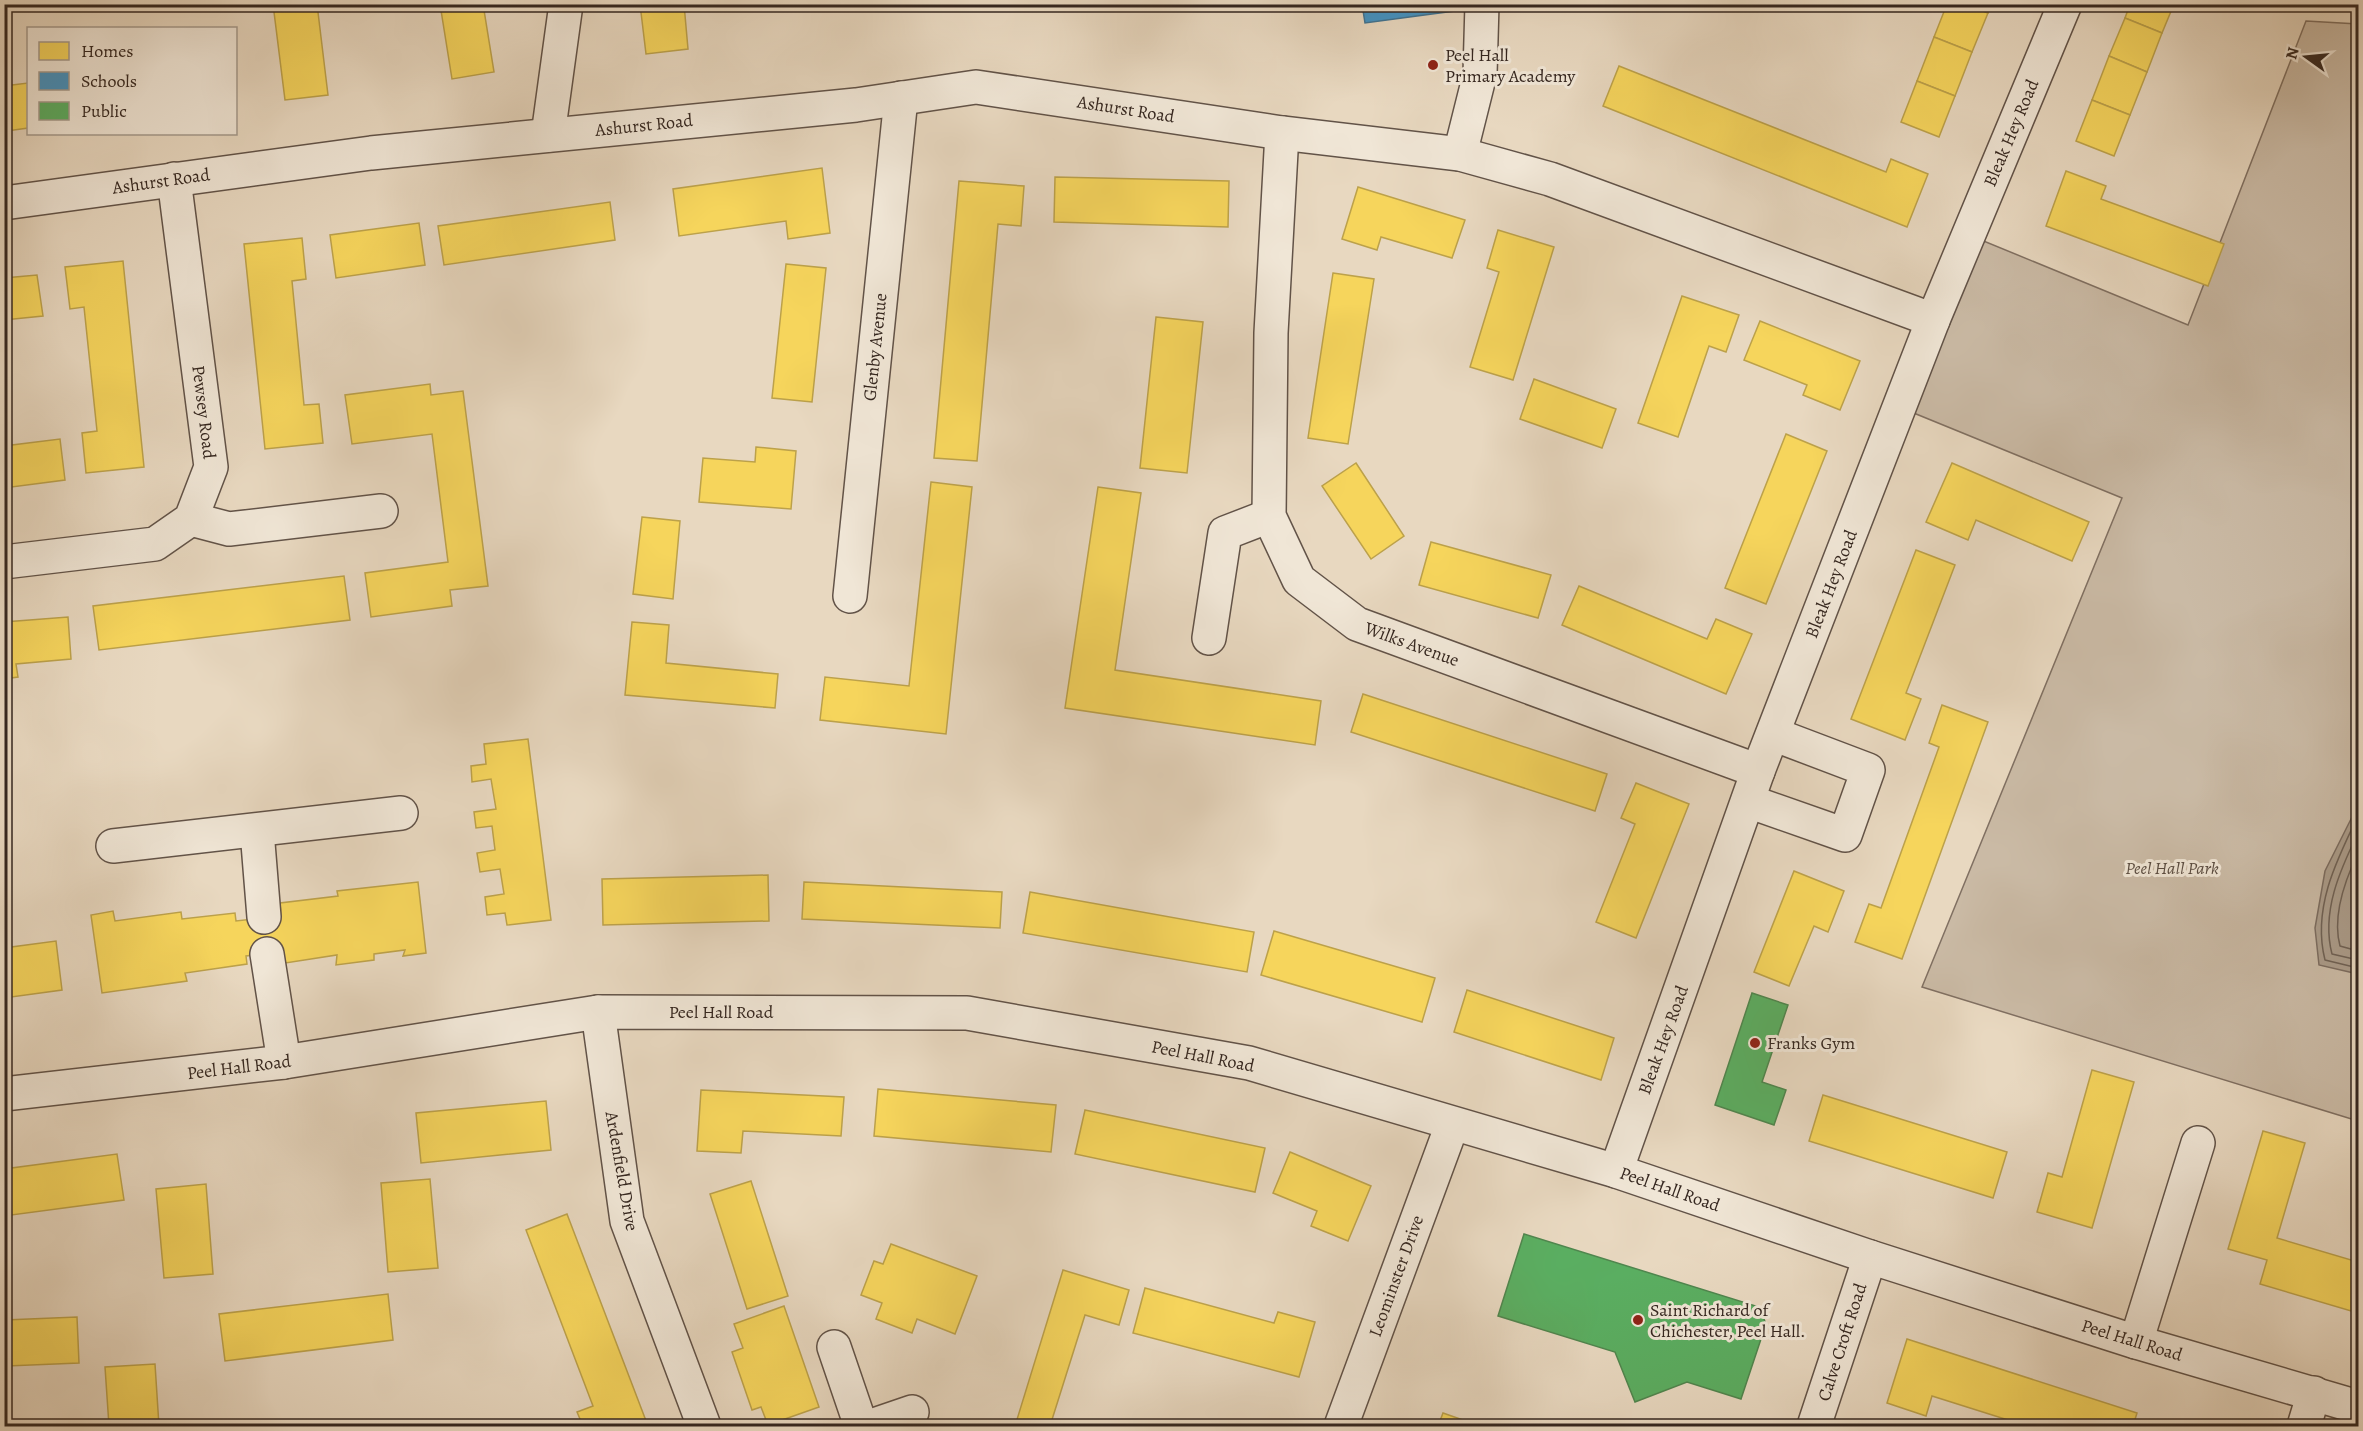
<svg xmlns="http://www.w3.org/2000/svg" width="2363" height="1431" font-family="Alegreya,serif">
  <style>
    .green { fill: #cabaa5; stroke: #807062; stroke-width: 1.5 }
    .water { fill: #ab9c8a; stroke: #7c6d60; stroke-width: 1.5 }
    .homes { fill: #f6d55c; stroke: #bca14a; stroke-width: 1.5 }
    .schools { fill: #4393c3; stroke: #3f7392; stroke-width: 1.5 }
    .public { fill: #5aae61; stroke: #4f864e; stroke-width: 1.5 }
    .lines { fill: none; stroke-linecap: round; stroke-linejoin: round }
    .shore { stroke: #706255; stroke-width: 1.5 }
    .minor-casing { stroke: #625348; stroke-width: 36 }
    .minor { stroke: #f0e6d6; stroke-width: 33 }
    .poi-dot { fill: #8f2418; stroke: #f0e6d6; stroke-width: 2 }
    .labels { text-anchor: middle; dominant-baseline: central; stroke-width: 6; stroke-linejoin: round; paint-order: stroke }
    .poi-label { font-size: 18px; fill: #352720; stroke: #f0e6d6; text-anchor: start }
    .street-label { font-size: 18px; fill: #352720; stroke: #f0e6d6 }
    .park-label { font-size: 18px; font-style: italic; fill: #5a4c41; stroke: #f0e6d6 }
  </style>
  <rect width="100%" height="100%" fill="#e8d8c0"/>
  <filter id="stains"><feTurbulence type="fractalNoise" baseFrequency=".00333" numOctaves="4"/><feColorMatrix values="0 0 0 0 .2 0 0 0 0 .09 0 0 0 0 .02 0 0 0 .5 -.17"/></filter>
  <radialGradient id="worn" r=".72"><stop offset=".6" stop-color="#630" stop-opacity="0"/><stop offset="1" stop-color="#630" stop-opacity=".3"/></radialGradient>
  <path class="green" d="M2306,21L2358,24V1121L1922,987L2122,498L1899,407L1969,235L2188,325Z"/>
  <path class="water" d="M2358,805V974L2319,965L2315,928L2325,871Z"/>
  <g class="homes">
    <path d="M273,4H317L328,95L285,100Z"/>
    <path d="M440,4H483L494,72L452,79Z"/>
    <path d="M640,4H684L688,49L646,54Z"/>
    <path d="M1947,4H1966L1988,13L1972,52L1934,37Z"/>
    <path d="M1966,4H1991L1988,13Z"/>
    <path d="M2130,4H2174L2162,33L2125,18Z"/>
    <path d="M2125,18L2162,33L2147,72L2109,56Z"/>
    <path d="M1934,37L1972,52L1955,96L1917,81Z"/>
    <path d="M2109,56L2147,72L2130,115L2092,100Z"/>
    <path d="M1619,66L1886,172L1891,159L1928,174L1907,227L1603,106Z"/>
    <path d="M1917,81L1955,96L1939,137L1901,122Z"/>
    <path d="M28,83V128L7,131L4,86Z"/>
    <path d="M2092,100L2130,115L2114,156L2076,141Z"/>
    <path d="M822,168L830,233L788,239L786,221L679,236L673,189Z"/>
    <path d="M2066,171L2106,186L2101,199L2224,244L2208,286L2046,226Z"/>
    <path d="M1055,177L1229,181L1228,227L1054,222Z"/>
    <path d="M959,181L1024,186L1021,226L998,224L977,461L934,458Z"/>
    <path d="M1358,187L1465,220L1452,258L1381,237L1377,250L1342,239Z"/>
    <path d="M610,202L615,240L444,265L438,226Z"/>
    <path d="M419,223L425,265L336,278L330,235Z"/>
    <path d="M1498,230L1554,247L1513,380L1470,367L1499,272L1487,268Z"/>
    <path d="M302,238L306,279L292,281L304,405L319,404L323,443L265,449L244,244Z"/>
    <path d="M123,261L144,467L86,473L82,433L97,431L84,307L70,309L65,267Z"/>
    <path d="M786,264L826,268L812,402L772,398Z"/>
    <path d="M1333,273L1374,279L1348,444L1308,438Z"/>
    <path d="M37,275L43,316L4,320V278Z"/>
    <path d="M1682,296L1739,315L1726,352L1709,346L1678,437L1638,423Z"/>
    <path d="M1156,317L1203,322L1187,473L1140,468Z"/>
    <path d="M1760,321L1860,361L1840,410L1803,395L1807,385L1744,360Z"/>
    <path d="M1534,379L1616,409L1602,448L1520,419Z"/>
    <path d="M430,384L431,395L463,391L488,586L450,590L452,606L371,617L365,573L448,562L432,434L352,444L345,395Z"/>
    <path d="M1786,434L1827,451L1766,604L1725,588Z"/>
    <path d="M60,439L65,480L4,488V446Z"/>
    <path d="M756,447L796,451L791,509L699,502L703,458L755,462Z"/>
    <path d="M1356,463L1404,536L1371,559L1322,486Z"/>
    <path d="M1952,463L2089,522L2072,561L1976,520L1968,540L1926,522Z"/>
    <path d="M931,482L972,487L946,734L820,720L825,677L909,686Z"/>
    <path d="M1098,487L1141,493L1115,670L1321,701L1315,745L1065,708Z"/>
    <path d="M642,517L680,521L673,599L633,594Z"/>
    <path d="M1431,542L1551,575L1538,618L1419,585Z"/>
    <path d="M1916,550L1955,565L1906,693L1921,699L1905,740L1851,719Z"/>
    <path d="M344,576L350,620L99,650L93,606Z"/>
    <path d="M1579,586L1707,639L1716,619L1752,634L1726,694L1562,625Z"/>
    <path d="M68,617L71,659L16,664L18,677L4,679V622Z"/>
    <path d="M632,622L669,625L666,663L778,674L775,708L625,695Z"/>
    <path d="M1363,694L1607,774L1595,811L1351,732Z"/>
    <path d="M1942,705L1988,722L1902,959L1855,942L1869,904L1881,908L1939,747L1929,743Z"/>
    <path d="M528,739L551,920L507,925L505,913L487,915L485,897L504,894L500,869L480,872L477,853L495,850L492,826L476,828L474,812L496,809L491,779L472,782L471,766L486,764L484,744Z"/>
    <path d="M1636,783L1689,804L1636,938L1596,922L1635,824L1621,818Z"/>
    <path d="M1794,871L1844,891L1828,932L1814,926L1789,986L1754,972Z"/>
    <path d="M768,875L769,921L603,925L602,879Z"/>
    <path d="M418,882L426,953L403,956L405,950L374,954V960L336,965L337,955L279,964L277,952L246,956L247,964L185,973L187,981L102,993L91,915L113,911L115,921L181,912L182,919L235,913L236,921L281,916L280,903L338,896L337,891Z"/>
    <path d="M804,882L1002,892L1000,928L802,919Z"/>
    <path d="M1030,892L1254,932L1247,972L1023,933Z"/>
    <path d="M1274,931L1435,978L1422,1022L1261,975Z"/>
    <path d="M56,941L62,990L4,998V948Z"/>
    <path d="M1467,990L1614,1038L1601,1080L1454,1032Z"/>
    <path d="M2092,1070L2134,1082L2092,1228L2037,1212L2048,1173L2062,1177Z"/>
    <path d="M878,1089L1056,1105L1051,1152L874,1136Z"/>
    <path d="M701,1090L844,1097L841,1136L743,1131L741,1153L697,1151Z"/>
    <path d="M1823,1095L2007,1152L1993,1198L1809,1141Z"/>
    <path d="M546,1101L551,1150L421,1163L416,1113Z"/>
    <path d="M1085,1110L1265,1148L1255,1192L1075,1154Z"/>
    <path d="M2263,1131L2305,1143L2277,1238L2358,1262V1313L2260,1284L2267,1260L2228,1249Z"/>
    <path d="M1290,1152L1371,1186L1348,1241L1311,1226L1317,1211L1273,1193Z"/>
    <path d="M117,1154L124,1200L4,1216V1169Z"/>
    <path d="M430,1179L438,1268L388,1272L381,1183Z"/>
    <path d="M751,1181L788,1296L747,1309L710,1194Z"/>
    <path d="M206,1184L213,1274L164,1278L156,1189Z"/>
    <path d="M567,1214L648,1426H583L577,1412L593,1406L526,1230Z"/>
    <path d="M891,1244L977,1276L955,1334L917,1319L912,1333L876,1319L882,1303L861,1295L874,1261L883,1264Z"/>
    <path d="M1063,1270L1129,1290L1119,1325L1085,1315L1050,1426H1015Z"/>
    <path d="M1145,1288L1274,1323L1278,1312L1315,1322L1299,1377L1133,1333Z"/>
    <path d="M388,1294L393,1340L225,1361L219,1314Z"/>
    <path d="M784,1306L819,1407L768,1425L761,1407L752,1410L732,1352L743,1348L734,1324Z"/>
    <path d="M77,1317L79,1363L7,1366L5,1320Z"/>
    <path d="M1907,1339L2137,1413L2133,1426H2027L1932,1396L1926,1416L1887,1403Z"/>
    <path d="M155,1364L159,1426H109L105,1367Z"/>
    <path d="M1443,1413L1480,1426H1438Z"/>
  </g>
  <path class="schools" d="M1362,4H1453L1454,11L1365,23Z"/>
  <g class="public">
    <path d="M1752,993L1788,1005L1762,1082L1786,1090L1774,1125L1715,1105Z"/>
    <path d="M1524,1234L1759,1307L1766,1324L1741,1399L1687,1382L1635,1402L1615,1352L1498,1316Z"/>
  </g>
  <g class="lines">
    <g class="shore">
      <path d="M2358,816C2336,861 2312,909 2325,960L2358,968"/>
      <path d="M2358,833C2340,870 2321,912 2332,954L2358,960"/>
      <path d="M2358,853C2345,880 2332,916 2340,946L2358,951"/>
    </g>
    <defs>
      <g id="minor">
        <path d="M1282,133L1271,333L1269,516L1299,580L1357,624L1758,771"/>
        <path d="M548,135L566,4"/>
        <path d="M1460,154L1480,74L1482,4"/>
        <path d="M4,203L371,153L856,105L976,87L1282,133L1460,154L1550,179L1933,320"/>
        <path d="M191,519L229,529L381,511"/>
        <path d="M4,562L155,544L191,519L211,467L174,179"/>
        <path d="M850,596L901,98"/>
        <path d="M1209,638L1225,533L1269,516"/>
        <path d="M1748,801L1845,835L1868,770L1773,734"/>
        <path d="M257,831L264,917"/>
        <path d="M113,846L401,813"/>
        <path d="M267,954L284,1062"/>
        <path d="M598,1012L627,1221L704,1426"/>
        <path d="M4,1094L284,1062L598,1012L967,1013L1249,1063L1616,1171L1870,1257L2136,1342L2358,1407"/>
        <path d="M1616,1171L1758,771L1933,320L2065,4"/>
        <path d="M2136,1342L2198,1143"/>
        <path d="M834,1347L861,1426"/>
        <path d="M871,1426L912,1412"/>
        <path d="M1341,1426L1452,1125"/>
        <path d="M1814,1426L1870,1257"/>
        <path d="M2304,1426L2314,1393"/>
      </g>
    </defs>
    <use href="#minor" class="minor-casing"/>
    <use href="#minor" class="minor"/>
  </g>
  <g class="poi-dot">
    <circle cx="1433" cy="65" r="6"/>
    <circle cx="1755" cy="1043" r="6"/>
    <circle cx="1638" cy="1320" r="6"/>
  </g>
  <g class="labels">
    <g class="poi-label">
      <text x="1445" y="55">Peel Hall<tspan x="1445" dy="21">Primary Academy</tspan></text>
      <text x="1767" y="1043">Franks Gym</text>
      <text x="1650" y="1310">Saint Richard of<tspan x="1650" dy="21">Chichester, Peel Hall.</tspan></text>
    </g>
    <g class="street-label">
      <text transform="translate(1126 109) rotate(9)">Ashurst Road</text>
      <text transform="translate(644 125) rotate(-6)">Ashurst Road</text>
      <text transform="translate(2011 133) rotate(-67)">Bleak Hey Road</text>
      <text transform="translate(161 181) rotate(-8)">Ashurst Road</text>
      <text transform="translate(875 347) rotate(-84)">Glenby Avenue</text>
      <text transform="translate(204 412) rotate(83)">Pewsey Road</text>
      <text transform="translate(1831 584) rotate(-69)">Bleak Hey Road</text>
      <text transform="translate(1412 644) rotate(20)">Wilks Avenue</text>
      <text x="721" y="1012">Peel Hall Road</text>
      <text transform="translate(1663 1040) rotate(-70)">Bleak Hey Road</text>
      <text transform="translate(1203 1056) rotate(11)">Peel Hall Road</text>
      <text transform="translate(239 1067) rotate(-7)">Peel Hall Road</text>
      <text transform="translate(622 1171) rotate(80)">Ardenfield Drive</text>
      <text transform="translate(1670 1189) rotate(19)">Peel Hall Road</text>
      <text transform="translate(1396 1276) rotate(-70)">Leominster Drive</text>
      <text transform="translate(2132 1340) rotate(17)">Peel Hall Road</text>
      <text transform="translate(1842 1342) rotate(-72)">Calve Croft Road</text>
    </g>
    <g class="park-label">
      <text x="2172" y="868">Peel Hall Park</text>
    </g>
  </g>
  <rect width="2363" height="1431" fill="none" stroke="#e8d8c0" stroke-width="24"/>
  <rect x="6" y="6" width="2351" height="1419" fill="none" stroke="#352720" stroke-width="3"/>
  <rect x="12" y="12" width="2339" height="1407" fill="none" stroke="#352720" stroke-width="1.5"/>
  <rect x="27" y="27" width="210" height="108" fill="#f0e6d6" stroke="#a59a8d" stroke-width="1.5"/>
  <rect x="39" y="42" width="30" height="18" fill="#f6d55c" stroke="#a59a8d" stroke-width="1.5"/>
  <text x="81" y="57" font-size="18" fill="#352720">Homes</text>
  <rect x="39" y="72" width="30" height="18" fill="#4393c3" stroke="#a59a8d" stroke-width="1.5"/>
  <text x="81" y="87" font-size="18" fill="#352720">Schools</text>
  <rect x="39" y="102" width="30" height="18" fill="#5aae61" stroke="#a59a8d" stroke-width="1.5"/>
  <text x="81" y="117" font-size="18" fill="#352720">Public</text>
  <g transform="translate(2306 57) rotate(285)" stroke="#f0e6d6" stroke-width="4.5" paint-order="stroke">
  <path d="M0-4.5L10 22L0 15L-10 22Z" fill="#352720"/>
  <text y="-9" font-size="16" font-weight="bold" text-anchor="middle" fill="#352720">N</text>
  </g>
  <rect width="100%" height="100%" filter="url(#stains)"/>
  <rect width="100%" height="100%" fill="url(#worn)"/>
</svg>
